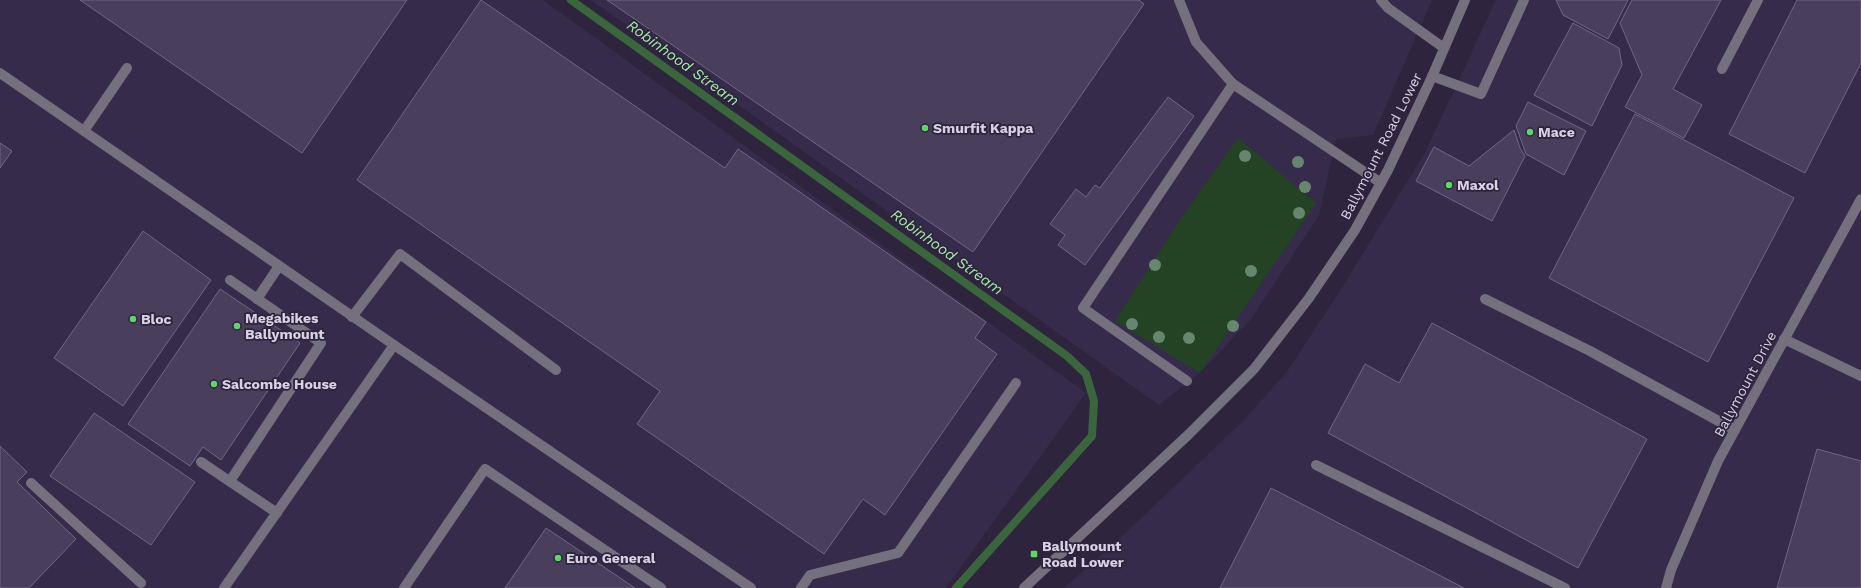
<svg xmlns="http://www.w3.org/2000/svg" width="1861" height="588" font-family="'Work Sans',sans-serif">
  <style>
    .built { fill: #372b4b }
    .green { fill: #234324 }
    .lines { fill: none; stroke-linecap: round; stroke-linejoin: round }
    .stream { stroke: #3b653d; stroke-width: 8 }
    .building { fill: #493e5b; stroke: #716685 }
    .minor { stroke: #74707e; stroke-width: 10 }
    .tree { fill: #66866f }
    .poi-dot { fill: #60d56a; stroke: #2e243e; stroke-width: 1.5 }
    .labels { text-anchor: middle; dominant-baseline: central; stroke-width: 3.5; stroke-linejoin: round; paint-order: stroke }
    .poi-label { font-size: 14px; font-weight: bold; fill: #d7d1e3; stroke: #2e243e; text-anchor: start }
    .street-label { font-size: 14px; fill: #d7d1e3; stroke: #2e243e }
    .water-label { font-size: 15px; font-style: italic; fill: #a6e9a8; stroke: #2e243e }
  </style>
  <rect width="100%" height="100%" fill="#2e243e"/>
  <g class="built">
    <path d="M0,0H543L1086,393L946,588H0Z"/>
    <path d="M591,0H1432L1373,135L1336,139L1319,215L1251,319L1200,373L1159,405Z"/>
    <path d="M1496,0H1861V588H1064L1114,544L1245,419L1286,373L1338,294L1426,151Z"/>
  </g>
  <path class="green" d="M1238,138L1316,203L1200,373L1115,321L1182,217Z"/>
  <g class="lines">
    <path class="stream" d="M571,0L1067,356L1086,374L1094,401L1092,436L956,588"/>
  </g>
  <g class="building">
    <path d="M80,0H407L302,153Z"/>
    <path d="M481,0L725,168L738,149L986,322L975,338L997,354L885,515L863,499L824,554L637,424L660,391L357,180Z"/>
    <path d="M607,0H1139L1144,4L973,252Z"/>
    <path d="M1556,0H1628L1608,39L1563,15Z"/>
    <path d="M1632,0H1721L1673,89L1702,105L1684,138L1625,107L1642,75L1620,23Z"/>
    <path d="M1797,0H1861V63L1805,173L1729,134Z"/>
    <path d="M1573,23L1619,48L1622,65L1592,126L1534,95Z"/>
    <path d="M1168,97L1194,116L1085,265L1058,245L1065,235L1050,224L1076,189L1086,197L1095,185L1100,188Z"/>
    <path d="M1528,102L1586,131L1564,175L1526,154L1516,126Z"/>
    <path d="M1635,114L1794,198L1708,362L1549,278Z"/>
    <path d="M1514,130L1520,148L1525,156L1492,221L1416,181L1434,147L1469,166Z"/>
    <path d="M0,143L12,151L0,168Z"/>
    <path d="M143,231L211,280L123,406L54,358Z"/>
    <path d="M220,289L300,343L221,460L203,447L190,466L128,424Z"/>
    <path d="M1432,323L1647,439L1578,568L1328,433L1365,364L1399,383Z"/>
    <path d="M94,413L195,482L151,545L50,476Z"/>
    <path d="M0,446L27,472L17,482L76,539L29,588H0Z"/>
    <path d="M1817,449L1861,461V588H1777Z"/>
    <path d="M1271,488L1464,588H1220Z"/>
    <path d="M546,528L635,588H505Z"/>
  </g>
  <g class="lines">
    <g class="minor">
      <path d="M1179,0L1196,42L1233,84L1381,183"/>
      <path d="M1381,0L1388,8L1444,48"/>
      <path d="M1722,69L1758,0"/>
      <path d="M0,73L394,345L751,588"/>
      <path d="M1432,76L1481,94L1524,0"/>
      <path d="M84,131L127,68"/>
      <path d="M230,280L321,343L230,481"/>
      <path d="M257,299L279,266"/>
      <path d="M1485,299L1590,351L1735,430"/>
      <path d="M352,317L400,254L556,370"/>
      <path d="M1784,339L1861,376"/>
      <path d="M1187,381L1083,308L1233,84"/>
      <path d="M201,462L277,513"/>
      <path d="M1316,465L1565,588"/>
      <path d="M31,483L141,583"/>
      <path d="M224,588L394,345"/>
      <path d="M404,588L485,469L661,588"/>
      <path d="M801,588L810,575L898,553L1016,383"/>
      <path d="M1024,588L1188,435L1254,369L1309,298L1355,230L1388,170L1431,79L1465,0"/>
      <path d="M1666,588L1671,570L1718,461L1861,199"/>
    </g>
  </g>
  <g class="tree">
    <circle cx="1245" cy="156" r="6"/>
    <circle cx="1298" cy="162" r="6"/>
    <circle cx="1305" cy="187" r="6"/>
    <circle cx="1299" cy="213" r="6"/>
    <circle cx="1155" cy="265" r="6"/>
    <circle cx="1251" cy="271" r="6"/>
    <circle cx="1132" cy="324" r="6"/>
    <circle cx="1233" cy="326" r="6"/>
    <circle cx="1159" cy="337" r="6"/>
    <circle cx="1189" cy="338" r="6"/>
  </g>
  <g class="poi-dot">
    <circle cx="925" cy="128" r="4"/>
    <circle cx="1530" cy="132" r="4"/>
    <circle cx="1449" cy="185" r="4"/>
    <circle cx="133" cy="319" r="4"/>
    <circle cx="237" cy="326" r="4"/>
    <circle cx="214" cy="384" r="4"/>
    <rect x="1030" y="550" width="8" height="8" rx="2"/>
    <circle cx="558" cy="558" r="4"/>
  </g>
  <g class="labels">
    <g class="poi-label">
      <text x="933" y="128">Smurfit Kappa</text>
      <text x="1538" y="132">Mace</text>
      <text x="1457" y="185">Maxol</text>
      <text x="245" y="318">Megabikes<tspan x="245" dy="16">Ballymount</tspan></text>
      <text x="141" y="319">Bloc</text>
      <text x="222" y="384">Salcombe House</text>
      <text x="1042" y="546">Ballymount<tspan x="1042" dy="16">Road Lower</tspan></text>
      <text x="566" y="558">Euro General</text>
    </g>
    <g class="street-label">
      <text transform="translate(1381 146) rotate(-63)">Ballymount Road Lower</text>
      <text transform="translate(1745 384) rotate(-62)">Ballymount Drive</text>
    </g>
    <g class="water-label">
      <text transform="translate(683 63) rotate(36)">Robinhood Stream</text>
      <text transform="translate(947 252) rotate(36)">Robinhood Stream</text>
    </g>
  </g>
</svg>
